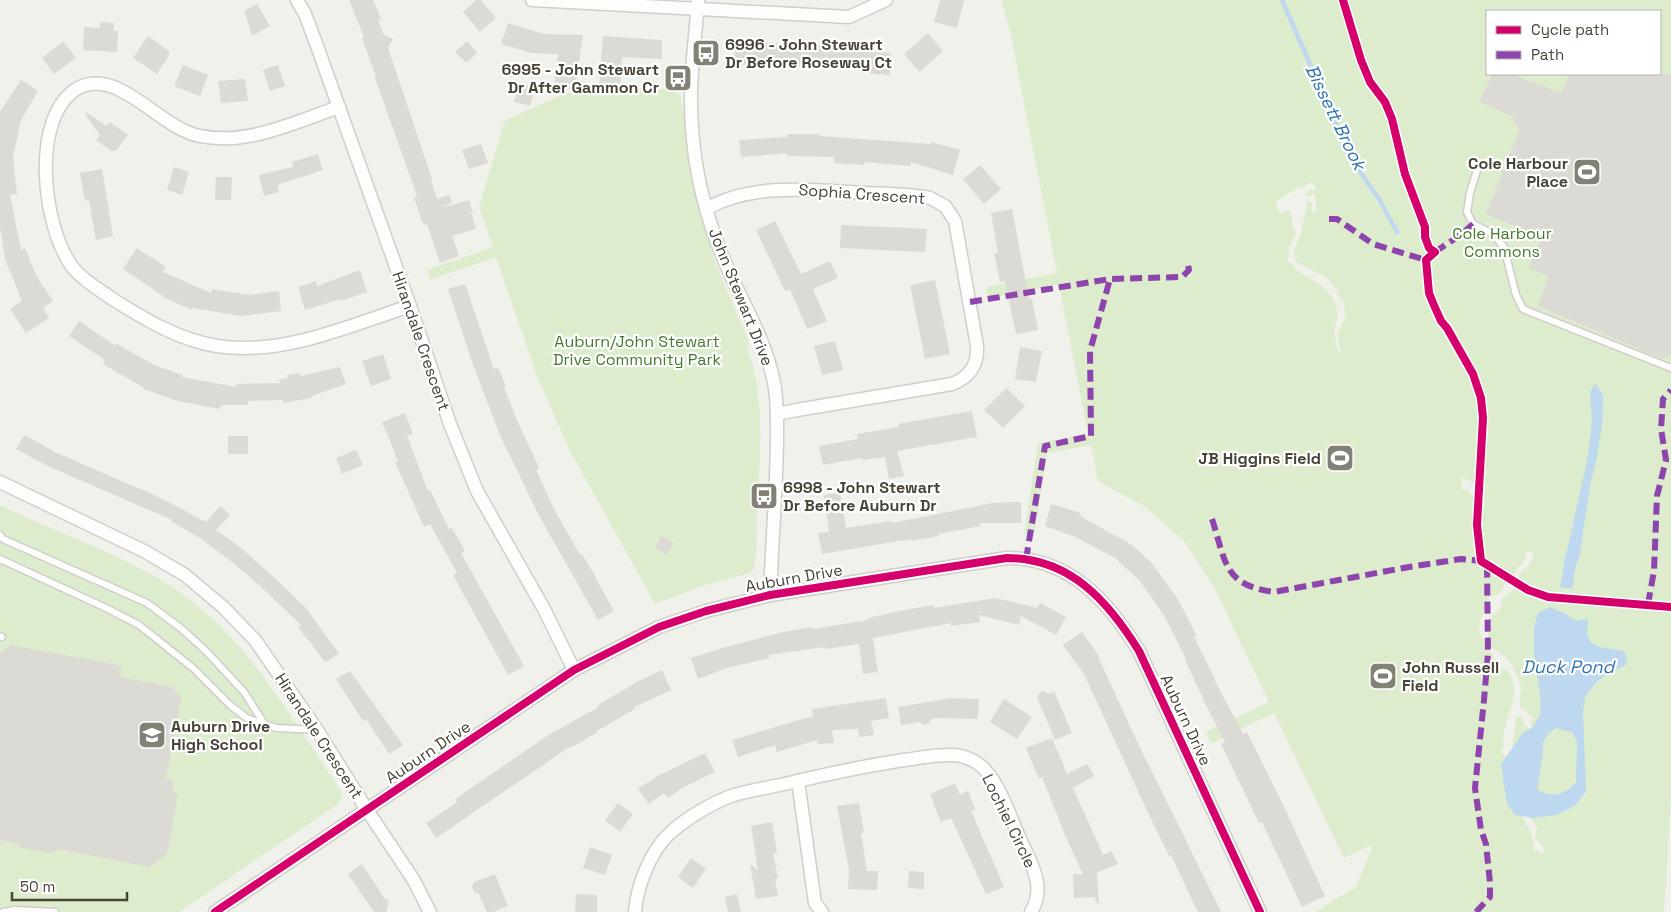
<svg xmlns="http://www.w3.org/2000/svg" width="1671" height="912" font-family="'Space Grotesk',sans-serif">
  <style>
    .green { fill: #ddeccd; fill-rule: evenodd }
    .water { fill: #bdd8ef; fill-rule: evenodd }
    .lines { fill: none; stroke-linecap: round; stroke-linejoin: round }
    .stream { stroke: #bdd8ef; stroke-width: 4.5 }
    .building { fill: #dbdad4 }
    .service-casing { stroke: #d0ceca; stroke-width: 9 }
    .minor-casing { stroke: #d0ceca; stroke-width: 15 }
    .service { stroke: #fdfdfc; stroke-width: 6 }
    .minor { stroke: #fdfdfc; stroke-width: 12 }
    .quiet { stroke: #8e44ad; stroke-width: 6; stroke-dasharray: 12 6; stroke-linecap: butt }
    .cycleway-casing { stroke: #fff; stroke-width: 11 }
    .cycleway { stroke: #d6006c; stroke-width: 8 }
    .labels { text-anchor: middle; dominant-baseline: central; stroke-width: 4.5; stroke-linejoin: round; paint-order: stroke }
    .poi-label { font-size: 16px; font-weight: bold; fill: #484337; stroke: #fff; text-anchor: start }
    .street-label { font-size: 16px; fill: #484337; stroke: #fff }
    .park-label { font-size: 16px; fill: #437a2b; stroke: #fff }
    .water-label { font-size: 18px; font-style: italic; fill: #3174b3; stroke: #fff }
  </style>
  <rect width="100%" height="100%" fill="#f1f1ec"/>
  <g class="green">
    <path d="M1001,0H1671V799L1664,912H1315L1356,887L1373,844L1344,858L1274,713L1211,743L1206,732L1269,702L1214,587L1184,541L1144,506L1098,481L1091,445L1047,453L1034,535L1024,534L1038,443L1088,434L1059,284L988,298L986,287L1057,273L1010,30ZM1487,11H1660V74H1487ZM1310,183L1314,184L1316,190L1309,189L1305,195L1308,197L1315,194L1317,209L1314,212L1311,211L1312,203L1309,201L1307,203L1302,229L1293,254L1298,264L1306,267L1327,278L1337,290L1338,296L1343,301L1346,315L1337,335L1341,353L1338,352L1334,330L1338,317L1335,301L1320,284L1297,271L1292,264L1288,261L1289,247L1296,233L1293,225L1291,212L1287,210L1283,213H1280L1278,211L1276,202L1298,187L1301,188ZM1461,477L1477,484L1485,485V494L1471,495L1468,490H1463ZM1527,552H1533V558L1526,569L1522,570C1516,581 1517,591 1503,597L1500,610L1493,614L1486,628L1488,632V640L1495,650L1506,657L1513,666L1514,671L1519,678V682L1522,690L1520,697V707L1534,718L1530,722L1532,728L1530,729L1524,724L1522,716L1516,717L1512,749L1528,815L1537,826L1535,839L1542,845L1544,852L1540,854L1537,850H1533L1534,845L1531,833L1524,819L1507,759L1501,750L1504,747C1498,721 1530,690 1504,668L1495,667L1493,656L1479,632L1480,622L1489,598C1495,595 1503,593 1504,585L1512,580L1517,569L1524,562Z"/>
    <path d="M586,87L676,89V94L680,95L713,257L750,345L747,348C767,400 759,457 757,512C756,529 758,554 753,570L750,573L702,586L655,604L569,449L537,376L496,257L430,280L427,270L493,247L479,207L505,120L578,88Z"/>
    <path d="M0,505C53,531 110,550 161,580C221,616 257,665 295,722C310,745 326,768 341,791L342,795L338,804L179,912H0Z"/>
  </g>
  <g class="water">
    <path d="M1595,383L1603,395L1602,426L1597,457L1590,485L1580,553L1574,573L1573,589L1560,587L1565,560L1588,456L1592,420L1590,393Z"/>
    <path d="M1550,607L1566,614L1574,620L1588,619L1587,634L1591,643L1600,647L1624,651L1627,657L1625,666L1614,670L1596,682L1585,697L1583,712L1586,791L1576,805L1556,815L1533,818L1515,815L1507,804L1501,764L1522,734L1533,727L1540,715L1541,701L1534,655V627L1538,613ZM1556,728L1573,733L1577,742L1576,782C1566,795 1550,799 1537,789L1543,753V743L1549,733Z"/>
  </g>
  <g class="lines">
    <path class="stream" d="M1282,0L1344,142L1361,173L1379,199L1397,232"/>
  </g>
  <g class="building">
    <path d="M349,0H373L381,19L378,20L384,35L393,39L388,48L432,179L431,180L437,199L449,195L452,202L445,207L469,200L473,212H471L476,229L452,236L459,256L440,263L427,224L424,225L421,219L414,197L417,196L375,78L376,77L362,38L364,37Z"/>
    <path d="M476,0H481L496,18L480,32L463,12Z"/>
    <path d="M940,0H964L957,28L934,22Z"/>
    <path d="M257,4L270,26L252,36L244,11Z"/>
    <path d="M100,22L114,23V31H118L117,52L83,50L84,27L100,28Z"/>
    <path d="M508,23L544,34L583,35L575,90L554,87L558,54L531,53L501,44Z"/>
    <path d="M928,33L943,51L920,72L904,54Z"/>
    <path d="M148,36L169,51V56L157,74L133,58Z"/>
    <path d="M603,36L662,40V59L622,57L620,91L599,89Z"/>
    <path d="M63,41L76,58L54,74L42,58Z"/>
    <path d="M467,41L477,53L466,63L455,52Z"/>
    <path d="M735,41L849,46V50L891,53L890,75L860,73V70L817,67L734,64Z"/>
    <path d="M183,65L208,75L200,96L174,86Z"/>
    <path d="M278,65L285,86L270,91L263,70Z"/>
    <path d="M1492,74H1512L1561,93L1570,74H1671V354L1663,359L1538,306L1549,276L1529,268L1541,237L1486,214L1519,131L1512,116L1480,102Z"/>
    <path d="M245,79L248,101L221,103L218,81Z"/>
    <path d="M21,80L38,91L21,120L13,157L17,194L10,195L21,250L25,248L37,277L53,301L43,308L49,318L26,333L10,309L22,301L4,257H5L0,228V112Z"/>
    <path d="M519,84L535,88L530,106L514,102Z"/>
    <path d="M86,112L106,126L110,122L128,135L116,151H111L96,140L100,135L85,114Z"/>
    <path d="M787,134H819V136L931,144V142L960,150L953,175L911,162V166L864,162V165L834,163V157L787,156V153L741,157L739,140L787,137Z"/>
    <path d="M481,144L488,163L469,169L462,150Z"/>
    <path d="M318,154L323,170L277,185L279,192L264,196L259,175L293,167L292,162Z"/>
    <path d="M980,165L1001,189L984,204L963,179Z"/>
    <path d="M174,167L189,172L182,195L167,190Z"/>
    <path d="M102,169L113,236L96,240L89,200L85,201L80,173Z"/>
    <path d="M216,177H232L231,200H215Z"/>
    <path d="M1012,209L1029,299H1032L1038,330L1016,334L1005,281L1000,282L994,253H998L991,213Z"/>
    <path d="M775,221L801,274L830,261L838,278L813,289L827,321L807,329L790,289L785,291L756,230Z"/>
    <path d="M841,225L927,229L925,252L840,248Z"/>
    <path d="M137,248L166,267L163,272L211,293L212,289L249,295L279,291L281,311L241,316L193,308L192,310L163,297V296L123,269Z"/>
    <path d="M360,270L367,292L341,301V299L305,310L298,287L316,281L317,286Z"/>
    <path d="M935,280L950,354L925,359L910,285Z"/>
    <path d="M465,284L494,369L498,368L506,387L504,388L518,422L539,468L536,470L554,509L580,555L582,554L596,577H595L614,611L598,620L536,510L500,435L473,365L448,289Z"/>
    <path d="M79,321L114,345L115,343L154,365L183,375L182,377L236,387V384L280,383L279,380L288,378L287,375L300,373L301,376L340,367L346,384L312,396V398L283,403V400L248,401V405H221L220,409L177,401L144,389V388L103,364L105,360L69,336Z"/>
    <path d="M835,341L843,370L822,375L814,346Z"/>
    <path d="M1020,347L1042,351L1036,382L1015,379Z"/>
    <path d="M383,354L391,379L371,386L362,361Z"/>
    <path d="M1006,388L1025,406L1003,428L984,410Z"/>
    <path d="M972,411L977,437L897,451L904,476L889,479L885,457L862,460L861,458L823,465L819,446L858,439L857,434L899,427L898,424Z"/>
    <path d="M405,413L413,434L407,436L428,491L430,490L449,529L452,528L465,551L461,553L524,666L508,675L453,575L457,573L430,524L424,527L395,462L398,461L382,422Z"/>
    <path d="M24,435L55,452L163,499L206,522L220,506L230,515L216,530L240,547L277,580L306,608L339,654L325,662L298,627L301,625L258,584L232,562L200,538L172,522V520L50,467L16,449Z"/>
    <rect x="228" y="436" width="20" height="18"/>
    <path d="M356,450L363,465L342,474L336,458Z"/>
    <path d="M840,492L846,528L891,521L892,523L993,503L1021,502V523H980L981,526L938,534L939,536L912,541L911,539L822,554L818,533L829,532L824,495Z"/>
    <path d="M1051,504L1081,513L1080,516L1132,545L1151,562L1179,601L1197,636L1194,637L1215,679H1214L1243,734L1247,732L1285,809L1325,896L1302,907L1262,822L1259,823L1221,744L1225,742L1202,698H1203L1185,660L1186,659L1165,617L1140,581L1115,558L1073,536L1045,526Z"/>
    <path d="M662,536L674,543L667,555L655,548Z"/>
    <path d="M995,598L1021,604V607L1022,604L1037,608L1040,603L1066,617L1056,635L1021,616L1019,625L979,615L980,622L951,626V623L873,638L878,672L863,674L859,644L825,649V647L769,655V658L727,668L698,679L691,658L726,647L783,632L812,627L813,629L868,620V618L904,610L934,605V608Z"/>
    <path d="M1082,632L1099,656L1098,657L1135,737L1221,912H1198L1171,855L1169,856L1150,817L1084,674L1063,645Z"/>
    <path d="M11,645L122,666L120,677L172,687L181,698L166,779L174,781L172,792L178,793L167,854L149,867L58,849L53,853L21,848L17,843L0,840V654Z"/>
    <path d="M662,670L671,690L634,707L635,709L597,731L598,732L572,747L571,746L436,838L426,823L457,802L455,799L550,734L599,707L598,705L634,684V683Z"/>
    <path d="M350,671L403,745L389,754L366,719L363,721L336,679Z"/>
    <path d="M1042,690L1049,694L1054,691L1072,733L1055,740L1037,697Z"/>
    <path d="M886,698L889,718L871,721L874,735L859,737L858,729L832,730L834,743L818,744L817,740L777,752L775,745L738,757L732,740L813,716L812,709Z"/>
    <path d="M946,698L979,699L978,719L932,718L928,724L923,725L919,722L901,725L898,707L946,699Z"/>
    <path d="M1004,699L1032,717L1017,739L990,722Z"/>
    <path d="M1052,738L1067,774L1087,764L1094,776L1073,788L1103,855L1112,851L1118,864L1097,872L1099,906L1094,897L1074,898L1073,874H1083L1066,837L1042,777L1039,779L1026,748Z"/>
    <path d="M705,753L715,772L682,788L668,798L664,793L649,804L638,789L662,773V774Z"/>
    <path d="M955,783L960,795L968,791L975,809L971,811L1004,887L986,894L951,818L941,822L930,794Z"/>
    <path d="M618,803L633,814L620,832L605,820Z"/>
    <path d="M859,803L864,833H861L867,871H878L877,890L848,889L849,870L837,806Z"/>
    <path d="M772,822L777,853H773L778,878L775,879L778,896L756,899L750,864L758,870L751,826Z"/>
    <path d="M590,847L612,855L605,875L583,868Z"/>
    <path d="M691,858L706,869L693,888L678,877Z"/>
    <path d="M362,864L385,899L389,900L386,912H374L348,874Z"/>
    <path d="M909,871L924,872V889L908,888Z"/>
    <path d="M495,874L508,906L493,912H487L479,894L475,893L472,887L474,882Z"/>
    <path d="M576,894L597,895V912H575Z"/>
    <path d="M737,894L741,912H728L725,897Z"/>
  </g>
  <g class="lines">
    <defs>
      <g id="service">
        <path d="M1478,167L1470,193L1467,212L1473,224L1493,234L1504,247L1516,295L1523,309L1671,368"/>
        <path d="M0,535L3,539L147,603L182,629L207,652L244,692L265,725"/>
        <path d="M0,559L104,607L139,625L193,668L231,706L247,718L265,725L277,728L317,730"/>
        <path d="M0,636L2,637"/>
        <path d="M3,912L15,910L55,912"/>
      </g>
      <g id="minor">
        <path d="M297,0L305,14L317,46L410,306L450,424L477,491L544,609L574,670"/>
        <path d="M532,0L849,17L886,0"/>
        <path d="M698,0C696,30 692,60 691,91C690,145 700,200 720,250C737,295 765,335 774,383C778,402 777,424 777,443C776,494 772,544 770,595"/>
        <path d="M339,107C295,122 247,146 200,136C161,129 119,68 80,87C28,114 43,231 74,269C85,282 100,290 114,300C146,320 179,340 217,346C283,356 348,326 410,306"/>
        <path d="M706,209C752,182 814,190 865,193C886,194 909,194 930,198L945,206L955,221L977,346C978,365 970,377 952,384L797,410L777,414"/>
        <path d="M0,482L144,551L185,575L223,607L255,640L317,730L367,810L413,879L430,912"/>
        <path d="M798,781L815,903L822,912"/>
        <path d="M215,912L574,670L659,627L706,611L770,595L1007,558C1070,558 1108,601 1139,651L1260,912"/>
        <path d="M635,912C637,886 650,852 669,834C685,819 713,802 734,795C752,790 771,787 789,783C827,774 865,766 904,760C920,758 937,754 953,755C960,755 968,758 974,761C998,774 1010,818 1021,841C1032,865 1046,887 1031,912"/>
      </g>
    </defs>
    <use href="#service" class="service-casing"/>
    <use href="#minor" class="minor-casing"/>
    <use href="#service" class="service"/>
    <use href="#minor" class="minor"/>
    <g class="quiet">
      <path d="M1329,219H1337L1373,244L1426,260"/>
      <path d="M1435,252L1463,233L1473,224"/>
      <path d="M970,302L1110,279L1182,277L1189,270L1188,265"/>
      <path d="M1212,519C1226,562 1223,585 1274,592L1409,567L1461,559L1481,561"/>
      <path d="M1026,559L1045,446L1091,436L1090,351L1110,279"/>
      <path d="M1648,604L1654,571L1657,496L1666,460L1661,429L1663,399L1671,390"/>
      <path d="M1476,912L1490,897V883L1486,844L1481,830L1475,788L1484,700L1488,653L1487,564"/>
    </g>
    <defs>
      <g id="cycleway">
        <path d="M1343,0L1361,60L1370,82L1385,102L1392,119L1405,174L1425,227V237L1429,248L1435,252L1426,260L1429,293L1433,303L1441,321L1447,328L1473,374L1481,398L1483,418L1477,525L1481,561L1528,590L1548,597L1671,607"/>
        <path d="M215,912L574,670L659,627L706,611L770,595L1007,558C1070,558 1108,601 1139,651L1260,912"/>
      </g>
    </defs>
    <use href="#cycleway" class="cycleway-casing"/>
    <use href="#cycleway" class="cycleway"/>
  </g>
  <defs>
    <symbol id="bus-square" viewBox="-11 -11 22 22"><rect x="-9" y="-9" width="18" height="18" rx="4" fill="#838076" stroke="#fff"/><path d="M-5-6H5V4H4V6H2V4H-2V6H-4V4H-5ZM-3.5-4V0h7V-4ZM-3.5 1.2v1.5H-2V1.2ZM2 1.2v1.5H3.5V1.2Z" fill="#fff"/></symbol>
    <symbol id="stadium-square" viewBox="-11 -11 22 22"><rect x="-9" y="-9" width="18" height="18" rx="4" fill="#838076" stroke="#fff"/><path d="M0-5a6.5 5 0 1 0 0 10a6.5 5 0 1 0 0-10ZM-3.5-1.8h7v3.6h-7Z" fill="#fff"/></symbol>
    <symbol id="school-square" viewBox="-11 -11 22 22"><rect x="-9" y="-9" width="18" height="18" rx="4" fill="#838076" stroke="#fff"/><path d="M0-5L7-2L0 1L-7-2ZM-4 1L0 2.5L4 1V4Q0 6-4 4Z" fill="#fff"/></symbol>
  </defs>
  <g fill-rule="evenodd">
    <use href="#bus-square" x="690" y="37" width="32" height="32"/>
    <use href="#bus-square" x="662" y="62" width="32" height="32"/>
    <use href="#stadium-square" x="1571" y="156" width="32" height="32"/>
    <use href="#stadium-square" x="1324" y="442" width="32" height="32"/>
    <use href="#bus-square" x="748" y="480" width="32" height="32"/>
    <use href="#stadium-square" x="1367" y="660" width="32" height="32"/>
    <use href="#school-square" x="136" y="719" width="32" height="32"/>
  </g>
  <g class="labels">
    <g class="poi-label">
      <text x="725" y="44">6996 - John Stewart<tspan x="725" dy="18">Dr Before Roseway Ct</tspan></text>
      <text x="659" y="69" text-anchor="end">6995 - John Stewart<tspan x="659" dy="18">Dr After Gammon Cr</tspan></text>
      <text x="1568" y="163" text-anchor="end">Cole Harbour<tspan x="1568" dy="18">Place</tspan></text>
      <text x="1321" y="458" text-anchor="end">JB Higgins Field</text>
      <text x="783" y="487">6998 - John Stewart<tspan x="783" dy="18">Dr Before Auburn Dr</tspan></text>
      <text x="1402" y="667">John Russell<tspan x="1402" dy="18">Field</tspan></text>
      <text x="171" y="726">Auburn Drive<tspan x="171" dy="18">High School</tspan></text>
    </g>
    <g class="street-label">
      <text transform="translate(862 194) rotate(4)">Sophia Crescent</text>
      <text transform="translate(741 297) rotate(68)">John Stewart Drive</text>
      <text transform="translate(421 341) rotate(71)">Hirandale Crescent</text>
      <text transform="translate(794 578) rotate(-10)">Auburn Drive</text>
      <text transform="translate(1186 720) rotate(65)">Auburn Drive</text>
      <text transform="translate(319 736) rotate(57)">Hirandale Crescent</text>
      <text transform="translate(428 752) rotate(-34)">Auburn Drive</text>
      <text transform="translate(1009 821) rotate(64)">Lochiel Circle</text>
    </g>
    <g class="park-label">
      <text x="1502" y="233">Cole Harbour<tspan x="1502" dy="18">Commons</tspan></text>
      <text x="637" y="341">Auburn/John Stewart<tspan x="637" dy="18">Drive Community Park</tspan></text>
    </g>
    <g class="water-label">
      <text transform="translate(1336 117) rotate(64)">Bissett Brook</text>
      <text x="1568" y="666">Duck Pond</text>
    </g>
  </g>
  <rect x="1486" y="10" width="175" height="65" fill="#ffffff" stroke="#b6b4af"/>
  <rect x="1496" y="26" width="25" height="8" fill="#d6006c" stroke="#b6b4af"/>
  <text x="1531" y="35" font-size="15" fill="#484337">Cycle path</text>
  <rect x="1496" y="51" width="25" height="8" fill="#8e44ad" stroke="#b6b4af"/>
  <text x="1531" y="60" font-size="15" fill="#484337">Path</text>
  <path d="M12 892v8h115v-8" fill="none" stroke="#484337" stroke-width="2.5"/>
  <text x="20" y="892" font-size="15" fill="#484337" stroke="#ffffff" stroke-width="4" paint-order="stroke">50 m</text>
</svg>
